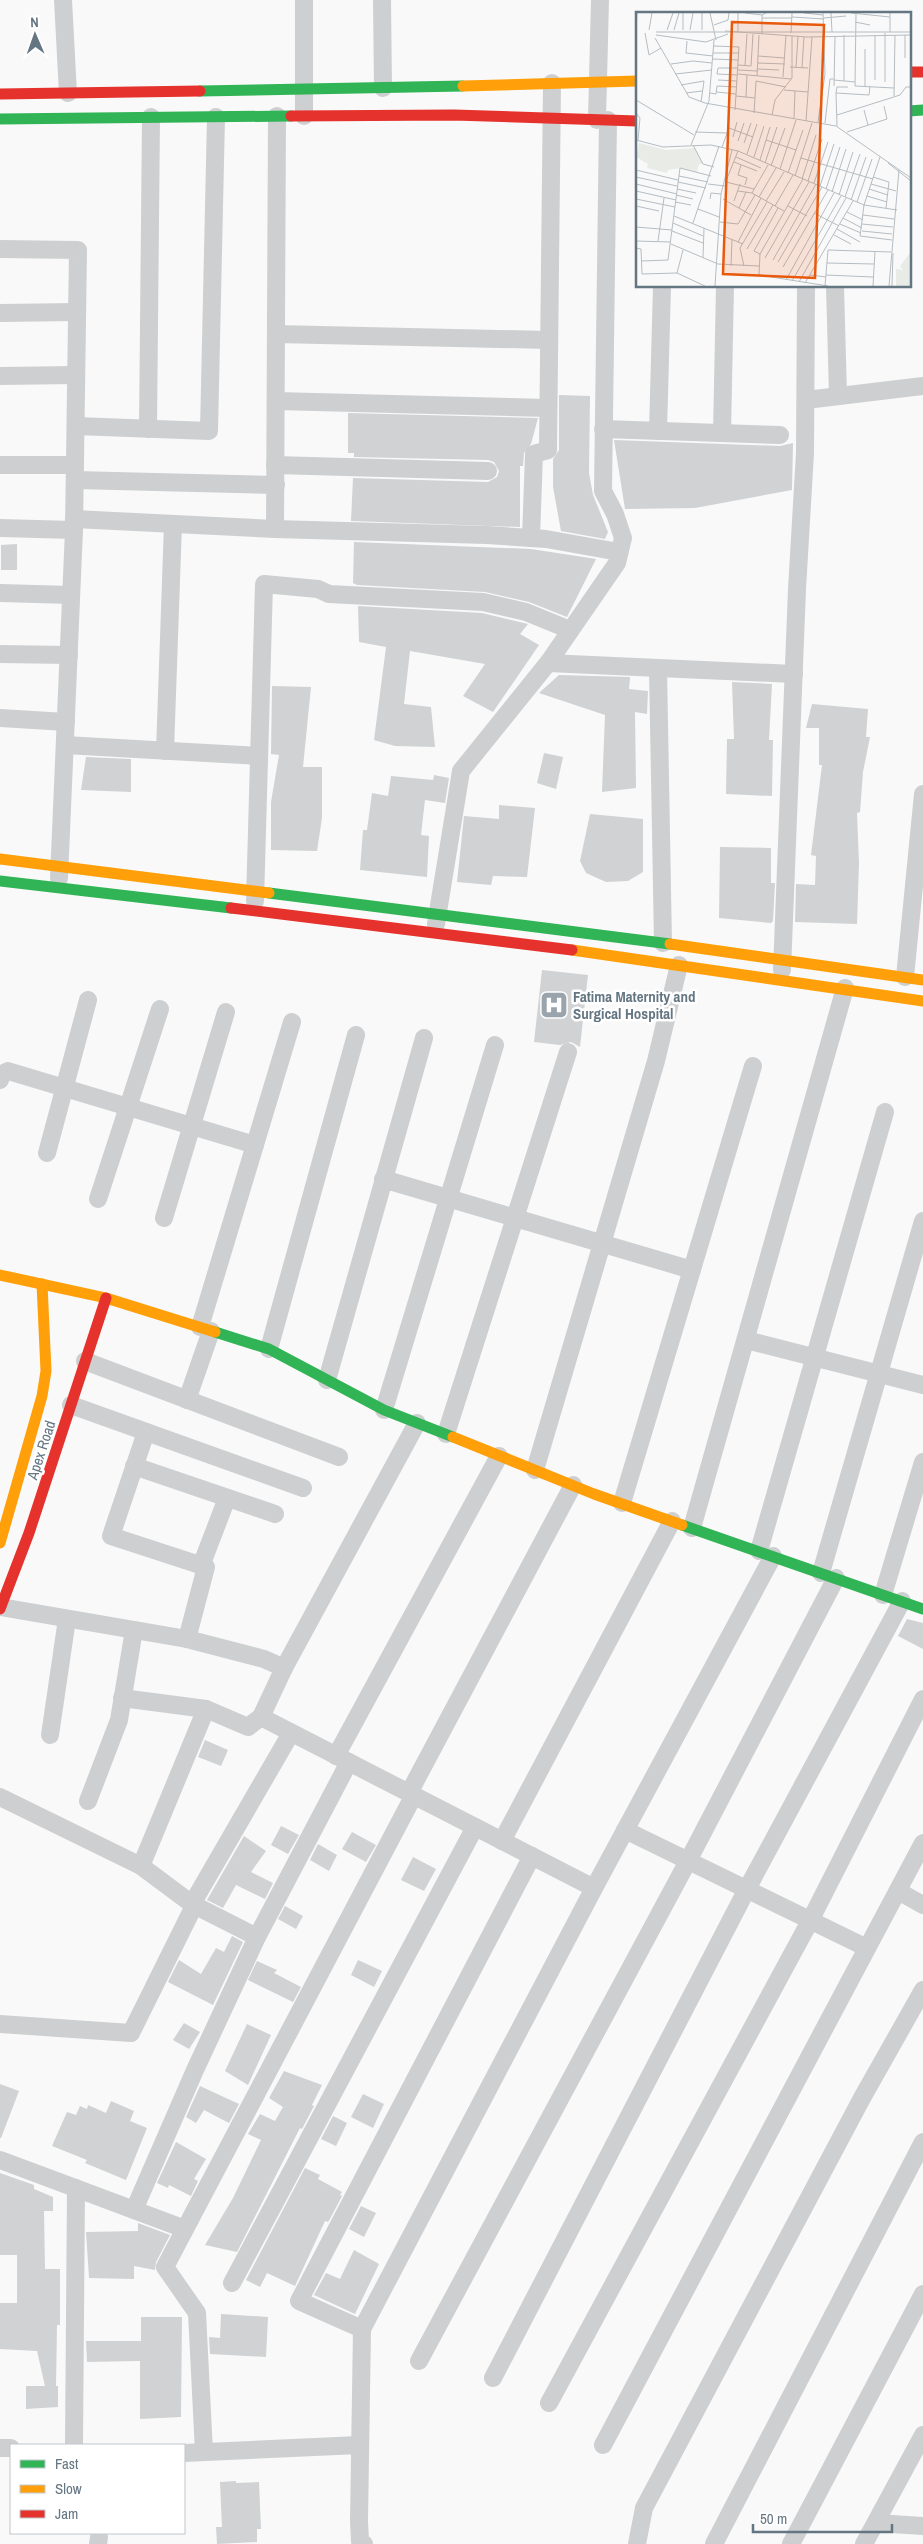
<svg xmlns="http://www.w3.org/2000/svg" width="923" height="2544" font-family="'Archivo Narrow',sans-serif">
  <style>
    .building { fill: #d0d2d3 }
    .lines { fill: none; stroke-linecap: round; stroke-linejoin: round }
    .street { stroke: #cecfd0; stroke-width: 18 }
    .fast { stroke: #30b455; stroke-width: 11 }
    .slow { stroke: #ff9f0a; stroke-width: 11 }
    .jam { stroke: #e5322d; stroke-width: 11 }
    .labels { text-anchor: middle; dominant-baseline: central; stroke-width: 5; stroke-linejoin: round; paint-order: stroke }
    .poi-label { font-size: 15px; font-weight: bold; fill: #657683; stroke: #fff; text-anchor: start }
    .street-label { font-size: 15px; fill: #657683; stroke: #fff }
    .inset-road { fill: none; stroke: #b5bdc3; stroke-width: 1 }
    .view { fill: #e8590c; fill-opacity: 0.15; stroke: #e8590c; stroke-width: 2.5 }
    .inset-edge { fill: none; stroke: #657683; stroke-width: 2.5 }
  </style>
  <rect width="100%" height="100%" fill="#f9f9f9"/>
  <g class="building">
    <path d="M559,395L590,396L589,473L593,495L608,532L605,539L561,531L553,487V459L559,450Z"/>
    <path d="M348,413L538,418L531,444L524,453L523,466H520V527L351,521L353,478L488,482L497,477L499,471L494,462L488,460L354,457V453H348Z"/>
    <path d="M614,440L780,446L793,443L792,490L695,508L625,509Z"/>
    <path d="M354,542L531,549L596,559L567,617L529,602L485,592L357,585L353,583Z"/>
    <path d="M17,544V570H1V545Z"/>
    <path d="M358,606L482,613L528,624L520,634L539,645L493,712L463,696L485,664L410,651L404,704L431,707L435,747L395,746L374,740L386,647L359,642Z"/>
    <path d="M559,675L630,677L629,689L648,691L647,714L635,712L636,788L602,792L605,715L539,693Z"/>
    <path d="M732,682L772,684L769,740H773L772,796L726,794L727,739H734Z"/>
    <path d="M272,686L311,687L303,767H322V818L317,851L271,850V802L279,755L271,754Z"/>
    <path d="M812,704L868,709L866,737H870L863,772L860,812L857,813L859,863L857,924L795,922L796,884L815,885L816,856L811,855L822,765H819V728H806Z"/>
    <path d="M544,753L563,757L556,789L537,783Z"/>
    <path d="M86,757L131,759V792L81,790Z"/>
    <path d="M434,775L449,778L445,803L425,800L421,835L429,836L427,877L360,870L363,830H367L372,793L388,796L391,776L433,780Z"/>
    <path d="M499,805L535,808L527,877L493,876L491,885L457,882L464,816L499,819Z"/>
    <path d="M590,814L643,819V872L628,881L606,882L586,873L580,861Z"/>
    <path d="M720,847L771,848V883H775L773,921L771,923L719,918Z"/>
    <path d="M542,970L588,975L580,1047L571,1042L560,1045L534,1042Z"/>
    <path d="M907,1619L923,1623V1649L898,1636Z"/>
    <path d="M205,1740L228,1750L221,1766L198,1757Z"/>
    <path d="M281,1826L299,1835L288,1854L271,1845Z"/>
    <path d="M352,1832L376,1845L366,1862L342,1849Z"/>
    <path d="M244,1836L266,1851L251,1872L273,1883L265,1899L236,1885L223,1908L207,1900Z"/>
    <path d="M318,1844L337,1855L329,1871L310,1860Z"/>
    <path d="M413,1857L436,1869L424,1891L401,1880Z"/>
    <path d="M285,1906L303,1916L296,1929L278,1919Z"/>
    <path d="M232,1936L243,1942L213,2005L168,1982L179,1960L201,1974L216,1948L224,1952Z"/>
    <path d="M358,1960L382,1971L374,1987L351,1975Z"/>
    <path d="M257,1961L277,1970L274,1973L301,1987L293,2002L248,1980Z"/>
    <path d="M184,2023L200,2032L189,2049L173,2040Z"/>
    <path d="M247,2024L271,2035L248,2085L225,2071Z"/>
    <path d="M284,2071L322,2085L312,2105L314,2106L302,2129L300,2128L237,2252L205,2245L233,2198L261,2140L248,2134L260,2114L275,2121L283,2107L269,2098Z"/>
    <path d="M0,2084L19,2091L1,2138H0Z"/>
    <path d="M200,2086L239,2104L229,2123L204,2110L196,2123L186,2117Z"/>
    <path d="M363,2094L384,2104L373,2128L351,2117Z"/>
    <path d="M111,2101L134,2111L130,2121L147,2128L126,2180L85,2163L87,2160L52,2146L67,2112L76,2115L80,2106L87,2109L88,2105L106,2113Z"/>
    <path d="M333,2116L347,2123L336,2146L321,2139Z"/>
    <path d="M176,2142L206,2159L194,2179L198,2181L191,2196L169,2185L168,2188L157,2183Z"/>
    <path d="M305,2168L320,2175L318,2179L342,2192L340,2195L342,2196L330,2219L328,2222L325,2221L295,2286L267,2273L260,2287L246,2280Z"/>
    <path d="M0,2173L34,2185V2189L53,2197V2211H44L45,2269H60V2325H57L56,2386H58V2407L26,2409V2386H45L37,2351L0,2349V2303H17V2255H0Z"/>
    <path d="M361,2206L376,2213L364,2237L349,2229Z"/>
    <path d="M138,2223L170,2235L156,2262L155,2270L134,2266V2279L89,2278L86,2232L138,2231Z"/>
    <path d="M354,2250L379,2264L355,2314L314,2295L326,2273L340,2279Z"/>
    <path d="M221,2314L268,2317L266,2357L210,2354L209,2337L220,2338Z"/>
    <path d="M141,2317H182L181,2417L140,2419V2361L87,2362L86,2341H141Z"/>
    <path d="M236,2481V2483L259,2482L261,2529H257V2542L217,2544L216,2527H222L220,2482Z"/>
  </g>
  <g class="lines">
    <g class="street">
      <path d="M63,0L68,93"/>
      <path d="M304,0V116"/>
      <path d="M382,0L383,88"/>
      <path d="M597,120L600,0"/>
      <path d="M0,249L78,250L74,530L59,878"/>
      <path d="M835,286L838,396"/>
      <path d="M0,313L77,312"/>
      <path d="M276,334L549,340"/>
      <path d="M0,376L76,375"/>
      <path d="M806,400L923,386"/>
      <path d="M276,401L548,408"/>
      <path d="M76,426L209,431L216,117"/>
      <path d="M148,429L151,117"/>
      <path d="M603,429L780,435"/>
      <path d="M658,431L662,286"/>
      <path d="M722,433L725,286"/>
      <path d="M0,465H75"/>
      <path d="M275,465L488,471"/>
      <path d="M75,480L276,485"/>
      <path d="M74,519L275,529L487,535L546,539L619,552"/>
      <path d="M0,528L74,530"/>
      <path d="M275,529L277,116"/>
      <path d="M531,538L534,454L548,450L552,83"/>
      <path d="M0,593L71,595"/>
      <path d="M0,654L69,655"/>
      <path d="M548,663L794,674"/>
      <path d="M658,668L663,943"/>
      <path d="M0,718L66,722"/>
      <path d="M65,745L259,756"/>
      <path d="M165,751L173,524"/>
      <path d="M255,901L264,584L318,589L329,594L483,602L526,612L570,630"/>
      <path d="M436,924L461,771L548,663L617,563L623,538L615,514L603,491L608,120"/>
      <path d="M782,970L797,589L805,453L806,286"/>
      <path d="M905,977L923,794"/>
      <path d="M0,1080L2,1074L8,1071L255,1145"/>
      <path d="M47,1153L88,1000"/>
      <path d="M383,1179L692,1270"/>
      <path d="M98,1199L160,1009"/>
      <path d="M164,1218L226,1012"/>
      <path d="M200,1327L292,1022"/>
      <path d="M746,1340L923,1385"/>
      <path d="M269,1349L356,1035"/>
      <path d="M85,1361L339,1457"/>
      <path d="M327,1380L424,1038"/>
      <path d="M187,1400L211,1331"/>
      <path d="M71,1405L303,1488"/>
      <path d="M384,1410L495,1045"/>
      <path d="M146,1432L111,1536L206,1567L187,1639"/>
      <path d="M446,1434L568,1052"/>
      <path d="M134,1466L275,1514"/>
      <path d="M535,1470L656,1061L679,965"/>
      <path d="M622,1503L753,1066"/>
      <path d="M692,1528L845,988"/>
      <path d="M759,1551L885,1112"/>
      <path d="M201,1566L227,1498"/>
      <path d="M821,1573L923,1221"/>
      <path d="M883,1595L923,1462"/>
      <path d="M1,1607L187,1639L264,1659L284,1668"/>
      <path d="M122,1698L206,1709L248,1727L261,1717L284,1668L417,1423"/>
      <path d="M261,1717L594,1888"/>
      <path d="M50,1735L67,1619"/>
      <path d="M336,1756L499,1456"/>
      <path d="M409,1793L573,1485"/>
      <path d="M0,1797L141,1866L192,1904L257,1937"/>
      <path d="M88,1801L119,1720L134,1630"/>
      <path d="M625,1830L867,1948"/>
      <path d="M502,1841L672,1521"/>
      <path d="M141,1866L206,1709"/>
      <path d="M898,1891L923,1905"/>
      <path d="M0,2024L131,2033L193,1908L192,1904L291,1733"/>
      <path d="M0,2160L185,2229"/>
      <path d="M134,2210L195,2070L257,1937L349,1762"/>
      <path d="M232,2283L475,1827"/>
      <path d="M362,2329L299,2301L532,1856"/>
      <path d="M419,2361L688,1861L836,1578"/>
      <path d="M493,2378L747,1889L902,1601"/>
      <path d="M549,2403L810,1921L923,1699"/>
      <path d="M74,2445L76,2188"/>
      <path d="M603,2445L923,1843"/>
      <path d="M0,2448H11"/>
      <path d="M204,2452L197,2313L165,2267L414,1795"/>
      <path d="M184,2453L359,2445"/>
      <path d="M876,2523L923,2526"/>
      <path d="M98,2544L99,2537"/>
      <path d="M364,2544L360,2541L359,2521L362,2329L594,1888L773,1556"/>
      <path d="M637,2544L644,2508L862,2098L923,1990"/>
      <path d="M714,2544L923,2142"/>
      <path d="M791,2544L923,2294"/>
      <path d="M864,2544L923,2435"/>
    </g>
    <g class="fast">
      <path d="M200,91L463,86"/>
      <path d="M909,111L923,110"/>
      <path d="M0,119L291,116"/>
      <path d="M0,881L231,908"/>
      <path d="M269,893L670,944"/>
      <path d="M215,1332L269,1349L384,1410L453,1437"/>
      <path d="M682,1525L923,1609"/>
    </g>
    <g class="slow">
      <path d="M463,86L637,81"/>
      <path d="M0,859L269,893"/>
      <path d="M670,944L923,980"/>
      <path d="M572,950L923,1001"/>
      <path d="M0,1275L106,1298L215,1332"/>
      <path d="M453,1437L594,1494L682,1525"/>
      <path d="M0,1543L42,1396L46,1371L42,1284"/>
    </g>
    <g class="jam">
      <path d="M909,72H923"/>
      <path d="M0,94L200,91"/>
      <path d="M291,116L454,115L637,121"/>
      <path d="M231,908L572,950"/>
      <path d="M0,1609L29,1533L106,1298"/>
    </g>
  </g>
  <defs>
    <symbol id="hospital-square" viewBox="-11 -11 22 22"><rect x="-9" y="-9" width="18" height="18" rx="4" fill="#99a4ac" stroke="#fff"/><path d="M-5-5h3v3.5h4V-5h3V5h-3V1.5h-4V5h-3Z" fill="#fff"/></symbol>
  </defs>
  <g fill-rule="evenodd">
    <use href="#hospital-square" x="538" y="989" width="32" height="32"/>
  </g>
  <g class="labels">
    <g class="poi-label">
      <text x="573" y="996">Fatima Maternity and<tspan x="573" dy="17">Surgical Hospital</tspan></text>
    </g>
    <g class="street-label">
      <text transform="translate(41 1450) rotate(-72)">Apex Road</text>
    </g>
  </g>
  <g transform="translate(636 12)">
    <rect width="275" height="275" fill="#f9f9f9"/>
    <path d="M3,131L30,138L59,136L67,152H63L61,160L45,156L32,158L31,161L11,156L12,152L0,145ZM274,241L275,274H260V257L267,258L264,254Z" fill="#e8ebe6"/>
    <path class="inset-road" d="M74,1L80,28M102,1V20M109,1L126,3M168,1L187,3M195,1L196,20M215,1L254,5M220,1L219,74L258,76M254,1V20M156,5L188,7M126,6H156M188,6L210,4M219,10L234,13M78,13L92,8L93,1M0,16L1,1M13,18L16,1M31,18L37,1M38,18L43,1M47,18V1M54,18L57,1M66,18V1M89,19L171,25L275,23M20,20H275M9,21L13,43L25,36M155,21L156,1M126,22V3L130,1M20,23L70,30L92,22M208,23V69M19,26L53,85L69,91L200,114L275,166M51,29L50,41L77,44M78,34L103,35L99,98M77,41H103M122,44L149,46M269,46V23M77,47L102,48M122,51L149,52M35,52L57,49L76,51M102,53L115,54L117,22M109,53L111,22M154,55L172,56M160,55L162,24M166,56L168,25M122,57L143,58M102,58L122,59M39,62L76,58M102,62L155,67M101,63L81,62L82,56H102M121,64L123,23M147,65L150,23M82,68L101,69M198,68L219,70M239,68V23M249,70V21M45,73L68,69L65,90M198,74L199,24M229,74V37M148,78L172,80M81,80L100,82M50,81L66,79M74,81L80,82L81,74L101,75M200,81L201,75H212M100,84L119,86M258,84L259,23M110,85L111,63M0,88L58,123M228,98L232,113M0,101L4,106L2,128M118,101L120,69L150,75M136,103L139,88L156,66V24M201,103L264,83L270,75H275M158,106L159,79M170,109L176,25M182,110L189,62L187,1M189,111L194,67H198M201,114L200,81L233,83L234,74M59,120L91,121M211,120L251,107L248,94M97,125L101,110M0,128L27,135L75,133L102,139L228,193L261,198M130,128L160,138M102,129L108,111M108,131L115,111M55,133L73,89L78,28M57,133L67,152L78,155M86,135L93,116L117,125M111,142L121,112M100,145L125,156M118,145L128,114M244,145L228,193L224,224L256,228M165,146L237,167M124,148L134,115M98,150L121,159M129,151L141,115M252,151L275,169M105,153L102,163L111,166L109,173M135,154L149,116M144,157L160,108M0,158L42,168M152,161L167,118M43,164L72,170M159,164L176,111M0,165L41,174M237,165L253,170L250,196M166,167L180,123M167,167L124,242L123,263L192,274M90,169L102,139M172,169L186,127M42,170L70,176M90,170L118,177M178,171L192,130M0,172L41,182M72,172L89,174M235,172L260,179M184,174L198,132M41,177L60,181M190,177L204,135M233,177L252,183M0,179L40,188M102,179L116,181L148,199M196,180L210,137M116,181L132,153M40,183L57,187M203,183L217,140M231,184L251,190M123,185L140,156M209,185L224,142M0,187L39,195M74,187L75,181L85,182M87,187L115,203M215,188L230,145M98,189L104,172M130,189L148,160M39,190L55,193M221,190L236,147M0,194L23,199M139,194L157,163M152,194L171,204M103,196L110,180M62,197L83,205M211,200L227,208M178,201L203,214M227,203L258,207M38,204L107,232M207,206L226,216M84,210L102,212L119,183M37,211L67,224M57,211L83,134M204,212L225,221M226,212L257,215M0,215L36,218M201,217L224,230M36,219L67,231M226,219L256,222M198,223L215,232M0,229L35,230M22,229L28,186M102,230L125,186M35,232L82,252L123,254M0,236L5,237L6,262L41,261L69,274M111,237L137,193M124,242L118,239L142,196M67,246L68,216M129,246L173,170M137,248L180,172M5,249L32,248L44,156L75,164M142,250L186,175M191,251L238,252M95,254L96,227M108,254L104,236L131,190M147,255L192,178M41,261L47,238M174,263L190,265M190,263L237,265M150,268L198,181M156,269L205,184M163,270L210,186M169,271L217,189M79,274L85,182L96,138M189,274L192,238L255,240M237,274L239,239M253,274L263,158M256,274L257,241"/>
    <path class="view" d="M96,10L188,13L179,266L87,262Z"/>
    <rect width="275" height="275" class="inset-edge"/>
  </g>
  <rect x="10" y="2444" width="175" height="90" fill="#ffffff" stroke="#c1c8cd"/>
  <rect x="20" y="2460" width="25" height="8" fill="#30b455" stroke="#c1c8cd"/>
  <text x="55" y="2469" font-size="15" fill="#657683">Fast</text>
  <rect x="20" y="2485" width="25" height="8" fill="#ff9f0a" stroke="#c1c8cd"/>
  <text x="55" y="2494" font-size="15" fill="#657683">Slow</text>
  <rect x="20" y="2510" width="25" height="8" fill="#e5322d" stroke="#c1c8cd"/>
  <text x="55" y="2519" font-size="15" fill="#657683">Jam</text>
  <g transform="translate(35 35) rotate(358)" stroke="#ffffff" stroke-width="4" paint-order="stroke">
  <path d="M0-4L9 19L0 12L-9 19Z" fill="#657683"/>
  <text y="-8" font-size="14" font-weight="bold" text-anchor="middle" fill="#657683">N</text>
  </g>
  <path d="M753 2524v8h139v-8" fill="none" stroke="#657683" stroke-width="2.5"/>
  <text x="760" y="2524" font-size="15" fill="#657683" stroke="#ffffff" stroke-width="4" paint-order="stroke">50 m</text>
</svg>
